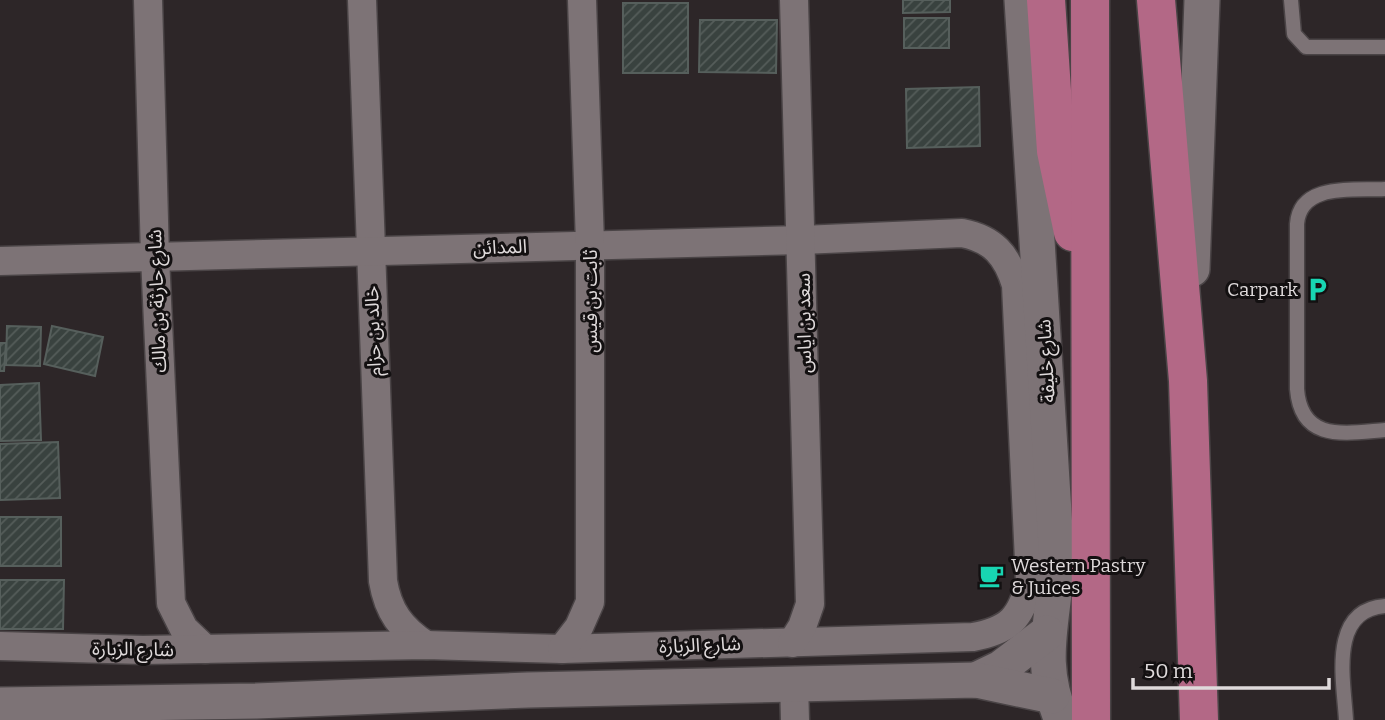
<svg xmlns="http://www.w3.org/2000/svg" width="1385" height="720" font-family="Bitter,'Noto Sans Arabic',serif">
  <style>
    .building { fill: url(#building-hatch); stroke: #565f5c; stroke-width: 2 }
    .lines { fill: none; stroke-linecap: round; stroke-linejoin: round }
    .service-casing { stroke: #4a4446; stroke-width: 17 }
    .minor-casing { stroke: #4a4446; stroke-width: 31 }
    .tertiary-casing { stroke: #4a4446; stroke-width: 38 }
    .primary-casing { stroke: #4a4446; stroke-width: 41 }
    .service { stroke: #7d7376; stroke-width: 14 }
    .minor { stroke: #7d7376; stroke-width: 28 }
    .tertiary { stroke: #7d7376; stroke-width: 35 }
    .primary { stroke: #b36886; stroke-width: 38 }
    .labels { text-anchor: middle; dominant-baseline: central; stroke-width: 6; stroke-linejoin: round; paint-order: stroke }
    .street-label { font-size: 19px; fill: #dfdadb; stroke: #131011 }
    .poi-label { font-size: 19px; fill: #dfdadb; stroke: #131011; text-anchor: end }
  </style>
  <defs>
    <pattern id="building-hatch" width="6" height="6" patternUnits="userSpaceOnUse" patternTransform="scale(1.75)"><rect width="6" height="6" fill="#39423f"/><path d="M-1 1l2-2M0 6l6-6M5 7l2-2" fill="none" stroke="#555d5a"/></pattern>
  </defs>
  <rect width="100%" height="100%" fill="#2d2628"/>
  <g class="building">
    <path d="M903,0H950V12L903,13Z"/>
    <rect x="623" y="3" width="65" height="70"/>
    <rect x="904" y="18" width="45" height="30"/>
    <path d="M700,20H777L776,73L699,72Z"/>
    <path d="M979,87L980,146L907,148L906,89Z"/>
    <path d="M7,326L41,327L40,366L6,365Z"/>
    <path d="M52,326L103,337L95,376L44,364Z"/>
    <path d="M0,343H6L4,371H0Z"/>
    <path d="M39,383L41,440L0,441V385Z"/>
    <path d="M58,442L60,498L0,500V444Z"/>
    <rect x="0" y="517" width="61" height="49"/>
    <path d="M0,580H64L63,629H0Z"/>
  </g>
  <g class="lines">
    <defs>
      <g id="service">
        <path d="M1291,0L1294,34L1306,47H1385"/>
        <path d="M1385,189C1355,191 1300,182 1297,224V389C1301,443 1346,433 1385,430"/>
        <path d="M1346,720C1344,682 1328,610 1385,606"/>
      </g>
      <g id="minor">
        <path d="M148,0L155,257L171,603L184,629L205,649"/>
        <path d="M362,0L383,581C388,611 401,629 426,645"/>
        <path d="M0,261L802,240L962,233C993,239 1007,255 1016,285L1030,582C1021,618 1010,630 973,637L562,649L426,645L143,650L0,646"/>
        <path d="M792,643L802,627L810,604L794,0"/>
        <path d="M562,649L579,627L590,602V244L582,0"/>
        <path d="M794,682L795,720"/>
      </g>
      <g id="tertiary">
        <path d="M1022,0L1057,561C1054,622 1036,661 1062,720"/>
        <path d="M1192,269L1202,0"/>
        <path d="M976,680L1001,668L1047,633"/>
        <path d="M0,705L256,701L528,690L976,680L1052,696"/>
      </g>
      <g id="primary">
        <path d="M1046,0L1056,151L1073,232"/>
        <path d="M1090,0L1091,720"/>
        <path d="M1156,0L1188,381L1199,720"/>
      </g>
    </defs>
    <use href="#service" class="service-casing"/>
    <use href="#minor" class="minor-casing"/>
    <use href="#tertiary" class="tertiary-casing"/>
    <use href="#primary" class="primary-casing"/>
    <use href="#service" class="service"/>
    <use href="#minor" class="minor"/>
    <use href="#tertiary" class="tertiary"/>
    <use href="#primary" class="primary"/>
  </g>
  <defs>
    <symbol id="parking-bare" viewBox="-9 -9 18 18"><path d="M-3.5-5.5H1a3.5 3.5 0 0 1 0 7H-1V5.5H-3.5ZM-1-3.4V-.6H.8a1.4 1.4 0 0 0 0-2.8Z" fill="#18d5b2" stroke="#131011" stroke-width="2.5" paint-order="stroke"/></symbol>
    <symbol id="cafe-bare" viewBox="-9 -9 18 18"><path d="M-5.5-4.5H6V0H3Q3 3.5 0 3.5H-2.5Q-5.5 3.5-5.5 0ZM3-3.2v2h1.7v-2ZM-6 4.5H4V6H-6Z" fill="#18d5b2" stroke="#131011" stroke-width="2.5" paint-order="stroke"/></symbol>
  </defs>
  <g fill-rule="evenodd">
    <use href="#parking-bare" x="1300" y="272" width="35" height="35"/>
    <use href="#cafe-bare" x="974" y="558" width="35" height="35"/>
  </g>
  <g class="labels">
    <g class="street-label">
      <text transform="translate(500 247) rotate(-2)">المدائن</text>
      <text transform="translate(157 301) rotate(-92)">شارع حارثة بن مالك</text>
      <text transform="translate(590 301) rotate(-90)">ثابت بن قيس</text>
      <text transform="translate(804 323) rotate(-91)">سعد بن اياس</text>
      <text transform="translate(373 331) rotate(-92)">خالد بن حزام</text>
      <text transform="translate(1046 361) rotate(-93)">شارع خليفة</text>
      <text transform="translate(700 645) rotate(-2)">شارع الزبارة</text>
      <text transform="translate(133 649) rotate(1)">شارع الزبارة</text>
    </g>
    <g class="poi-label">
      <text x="1298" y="289">Carpark</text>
      <text x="1011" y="565" text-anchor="start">Western Pastry<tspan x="1011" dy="22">&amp; Juices</tspan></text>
    </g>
  </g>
  <path d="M1133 678v10h196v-10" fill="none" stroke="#dfdadb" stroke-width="3.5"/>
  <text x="1144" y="678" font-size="21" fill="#dfdadb" stroke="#131011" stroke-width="5" paint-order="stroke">50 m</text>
</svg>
